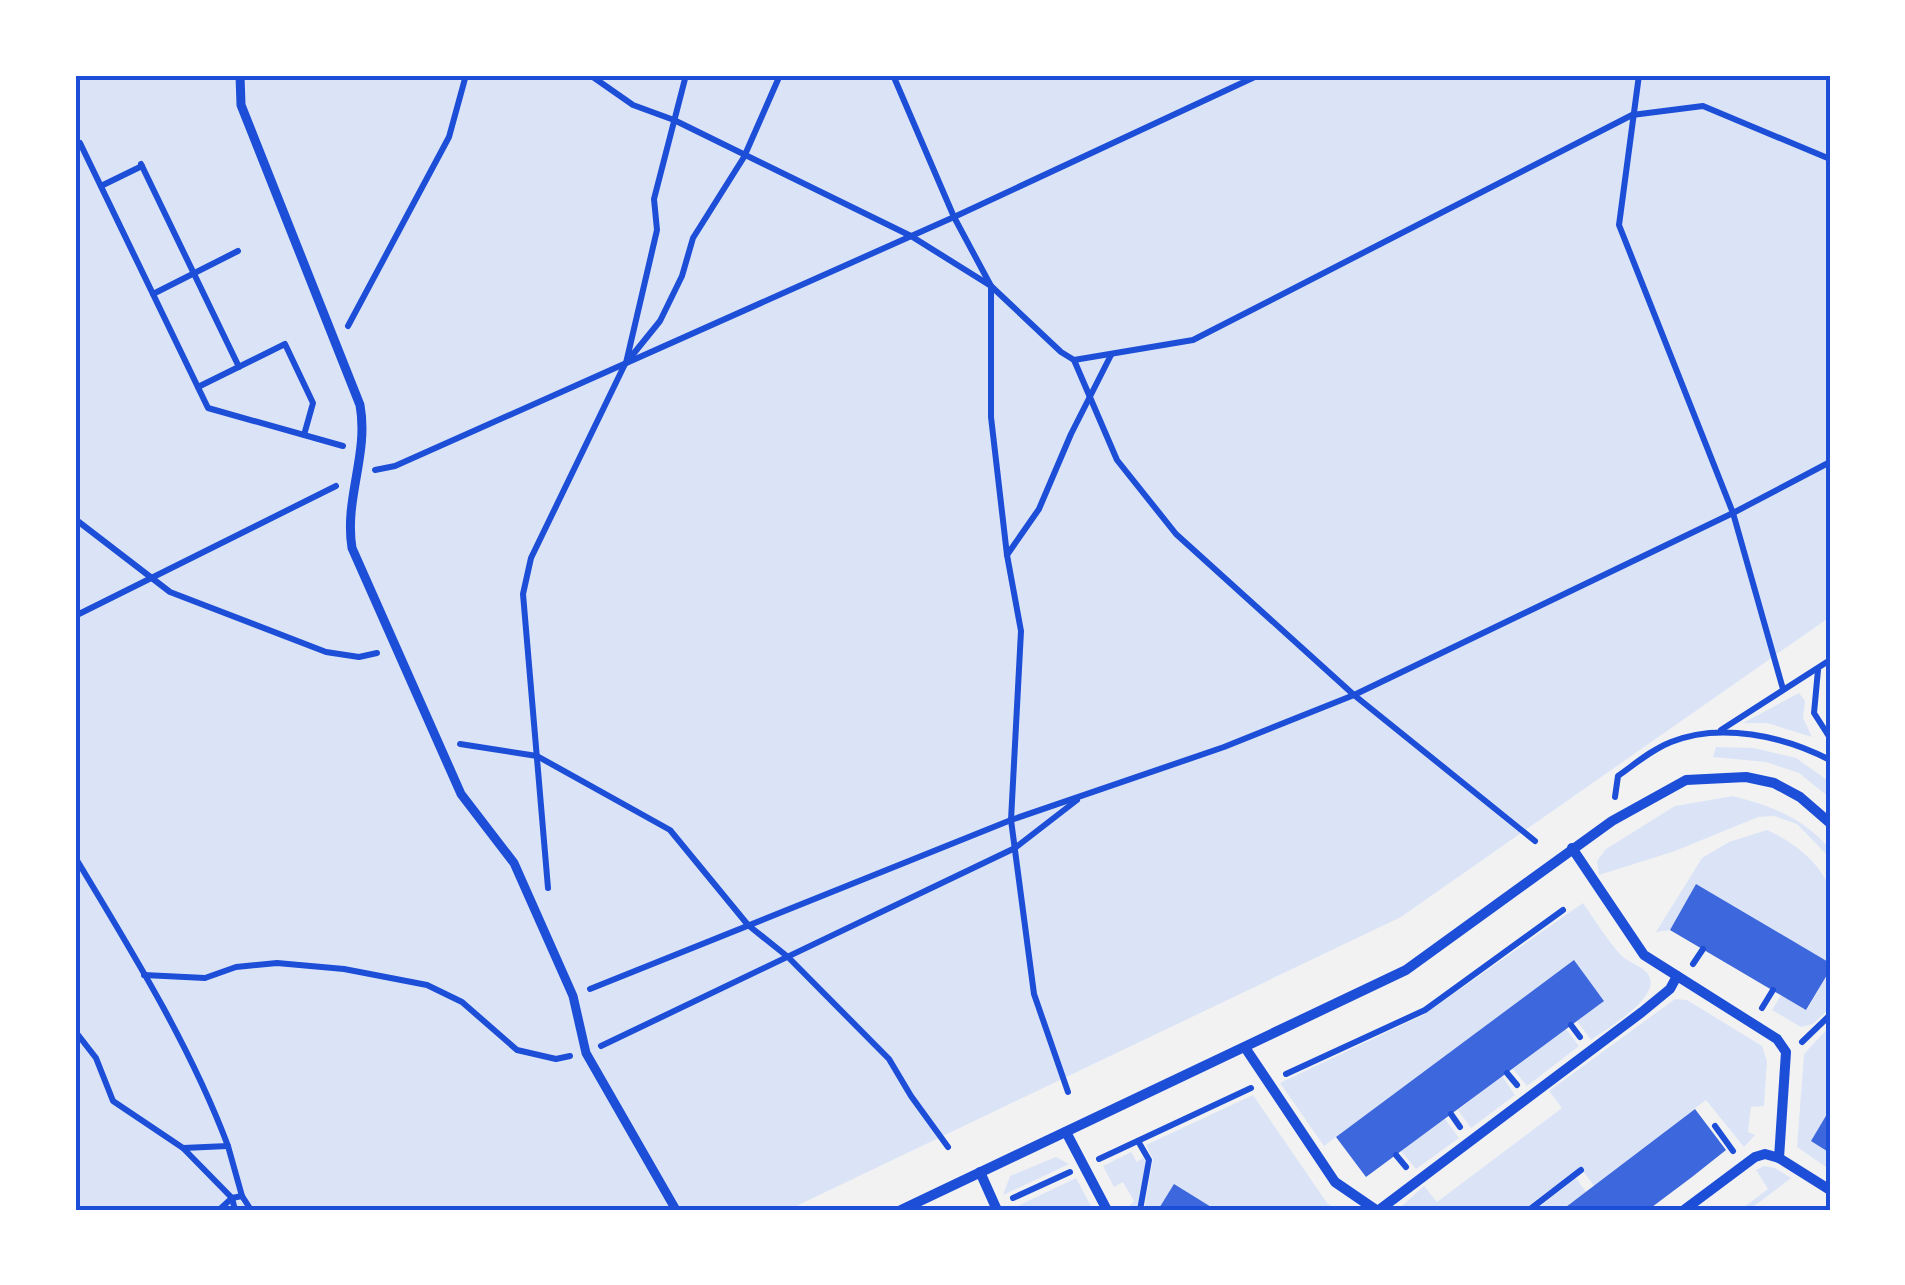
<svg xmlns="http://www.w3.org/2000/svg" width="1905" height="1285" font-family="'Source Sans 3',sans-serif">
  <style>
    .green { fill: #dbe4f7 }
    .building { fill: #3d67dc }
    .lines { fill: none; stroke-linecap: round; stroke-linejoin: round }
    .path { stroke: #1d4ed8; stroke-width: 6 }
    .pedestrian { stroke: #1d4ed8; stroke-width: 9 }
    .minor { stroke: #1d4ed8; stroke-width: 10 }
    .neatline { fill: none; stroke: #1d4ed8; stroke-width: 4 }
  </style>
  <rect width="100%" height="100%" fill="#f2f2f2"/>
  <g class="green">
    <path d="M75,75H1830V617L1401,917L788,1210H75Z"/>
    <path d="M1799,693L1805,701L1803,718L1812,737L1767,723H1743Z"/>
    <path d="M1716,747L1754,748L1796,758L1830,782V798L1799,773L1766,762L1713,757Z"/>
    <path d="M1733,796C1772,806 1803,818 1830,849V858L1797,824L1774,816L1758,817L1675,851L1599,875L1597,861L1606,849L1675,806Z"/>
    <path d="M1767,830C1792,841 1821,862 1830,890C1835,907 1830,944 1830,963L1697,885L1670,930L1656,932L1702,858L1729,842Z"/>
    <path d="M1583,903C1595,920 1607,940 1621,955C1628,963 1641,965 1647,973C1666,995 1606,1029 1591,1040L1577,1021L1604,1000L1574,961L1324,1146L1280,1083L1423,1015Z"/>
    <path d="M1830,970V1008L1813,1024L1801,1027L1772,1010L1781,995L1807,1010Z"/>
    <path d="M1675,999L1687,1000L1762,1046L1767,1061L1764,1106L1751,1107L1748,1132L1755,1135L1744,1147L1706,1100L1594,1186L1580,1167L1523,1210H1407L1402,1206L1424,1186L1437,1202L1562,1108L1549,1091Z"/>
    <path d="M1830,1026V1167L1829,1169L1797,1147L1804,1054Z"/>
    <path d="M1566,1029L1579,1046L1527,1086L1513,1069Z"/>
    <path d="M1502,1076L1515,1095L1471,1128L1458,1110Z"/>
    <path d="M1253,1095L1327,1203L1337,1210H1144L1153,1159L1146,1145Z"/>
    <path d="M1445,1119L1459,1138L1416,1169L1401,1151Z"/>
    <path d="M1131,1152L1137,1162L1143,1158L1146,1160L1137,1210H1125L1134,1201L1123,1182L1114,1187L1103,1166Z"/>
    <path d="M1056,1157L1069,1164L1003,1195L1010,1176Z"/>
    <path d="M1764,1166L1775,1168L1791,1178L1749,1210H1740L1768,1189L1756,1170Z"/>
    <path d="M1076,1178L1093,1210H1009Z"/>
    <path d="M1576,1178L1586,1192L1562,1210H1535Z"/>
  </g>
  <g class="building">
    <path d="M1696,884L1830,963V970L1806,1010L1670,930Z"/>
    <path d="M1574,960L1604,1001L1366,1177L1336,1137Z"/>
    <path d="M1695,1109L1726,1150L1692,1177L1648,1210H1562Z"/>
    <path d="M1830,1109V1153L1811,1141Z"/>
    <path d="M1174,1184L1216,1210H1158Z"/>
  </g>
  <g class="lines">
    <g class="path">
      <path d="M590,75L633,105L674,120L911,236L991,286L1061,352L1074,360L1193,340L1632,115L1703,106L1830,159"/>
      <path d="M686,75L654,199L657,230L626,363L660,321L682,276L693,238L744,157L780,75"/>
      <path d="M893,75L954,217L991,286V417L1007,555L1021,631L1011,820L1034,994L1068,1092"/>
      <path d="M1639,75L1619,225L1733,513L1783,689"/>
      <path d="M80,143L208,408L343,446"/>
      <path d="M141,164L239,367"/>
      <path d="M101,186L142,166"/>
      <path d="M153,294L238,251"/>
      <path d="M348,326L449,137L466,75"/>
      <path d="M1074,360L1117,460L1176,534L1354,695L1535,841"/>
      <path d="M198,387L285,344L313,403L304,435"/>
      <path d="M375,470L395,466L954,217L1259,75"/>
      <path d="M75,519L170,592L326,652L359,657L377,653"/>
      <path d="M1007,555L1039,509L1071,434L1111,355"/>
      <path d="M75,616L336,486"/>
      <path d="M1818,670L1814,713L1830,738"/>
      <path d="M1721,730L1830,660"/>
      <path d="M460,744L537,756L670,830L748,925L788,957L889,1059L911,1096L948,1147"/>
      <path d="M1615,797L1618,776C1635,764 1651,750 1671,742C1720,722 1784,736 1830,760"/>
      <path d="M75,857C131,950 190,1045 228,1146L183,1148L232,1198L235,1210"/>
      <path d="M548,888L523,594L531,558L625,364"/>
      <path d="M1693,964L1703,949"/>
      <path d="M144,975L205,978L236,967L277,963L344,969L427,985L462,1002L517,1050L556,1059L570,1056"/>
      <path d="M590,989L1011,820L1224,747L1354,695L1733,513L1830,462"/>
      <path d="M1762,1008L1773,990"/>
      <path d="M1571,1025L1580,1037"/>
      <path d="M75,1031L96,1058L113,1101L183,1148"/>
      <path d="M1802,1042L1830,1015"/>
      <path d="M601,1046L1015,848L1077,800"/>
      <path d="M1507,1073L1517,1085"/>
      <path d="M1286,1074L1425,1010L1563,910"/>
      <path d="M1451,1114L1460,1127"/>
      <path d="M1715,1126L1733,1151"/>
      <path d="M1138,1141L1149,1160L1140,1210"/>
      <path d="M228,1146L242,1196L251,1210"/>
      <path d="M1396,1155L1406,1167"/>
      <path d="M1099,1159L1251,1088"/>
      <path d="M1013,1198L1070,1172"/>
      <path d="M219,1210L232,1198L242,1196"/>
      <path d="M1529,1210L1581,1170"/>
    </g>
    <path class="pedestrian" d="M240,75L241,105L360,405C369,454 344,499 352,548L461,794L514,863L573,996L586,1053L676,1210"/>
    <g class="minor">
      <path d="M1572,848L1644,955L1777,1039L1786,1052L1779,1158L1830,1190"/>
      <path d="M1246,1049L1335,1182L1376,1210"/>
      <path d="M1066,1132L1107,1210"/>
      <path d="M980,1172L997,1210"/>
      <path d="M901,1210L1406,970L1612,821L1686,780L1746,777L1774,783L1800,797L1830,823"/>
      <path d="M1379,1210L1642,1012L1670,989L1677,976"/>
      <path d="M1684,1210L1755,1157L1765,1154L1779,1158"/>
    </g>
  </g>
  <rect width="1905" height="1285" fill="none" stroke="#ffffff" stroke-width="155"/>
  <rect x="78" y="78" width="1750" height="1130" class="neatline"/>
</svg>
